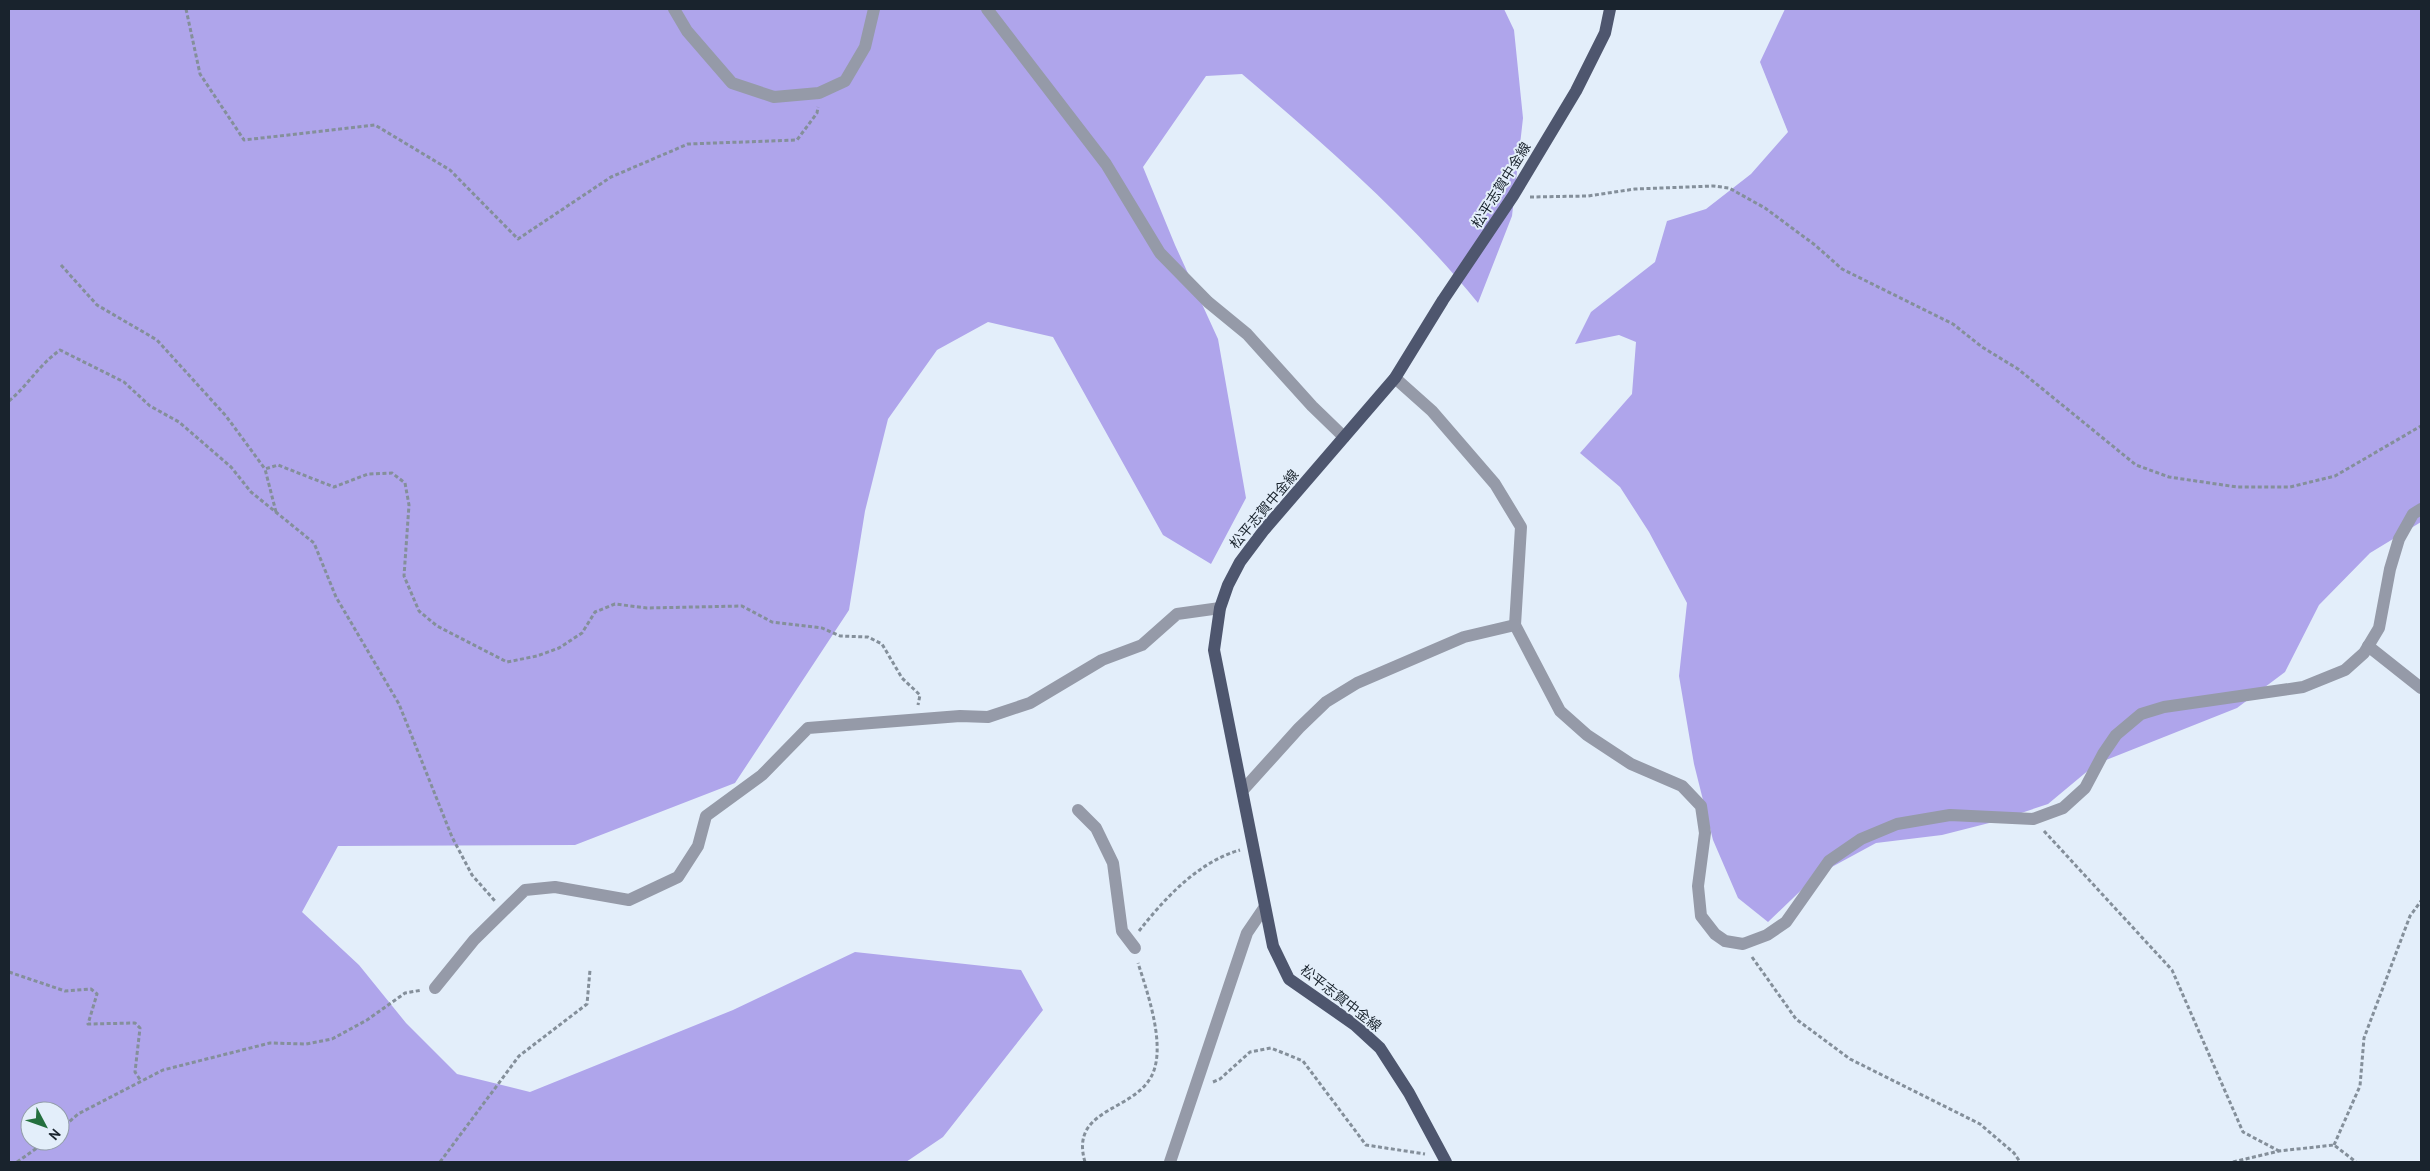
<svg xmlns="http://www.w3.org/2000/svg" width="2430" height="1171" font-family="'PT Sans','Noto Sans JP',sans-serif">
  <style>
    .forest { fill: #afa5eb; fill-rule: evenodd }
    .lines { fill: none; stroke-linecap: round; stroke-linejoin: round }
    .path { stroke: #848f9a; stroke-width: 3; stroke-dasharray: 4 2.5; stroke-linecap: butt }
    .minor { stroke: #959aa8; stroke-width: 12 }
    .major { stroke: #4e566e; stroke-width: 12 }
    .labels { text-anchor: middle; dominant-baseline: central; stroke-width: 4; stroke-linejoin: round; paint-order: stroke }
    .street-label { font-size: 14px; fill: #19232d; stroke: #e3eefa }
  </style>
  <rect width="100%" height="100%" fill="#e3eefa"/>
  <g class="forest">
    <path d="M9,9H1504L1514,30L1523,118L1512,216L1478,303C1409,218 1325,145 1242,74L1206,76L1143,167L1175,245L1218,339L1246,498L1211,564L1163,535L1053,337L988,322L937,350L888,419L865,511L849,610L735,783L575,845L338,846L302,912L359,965L406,1023L457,1074L530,1092L733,1010L855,952L1021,970L1043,1010L943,1137L906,1162H9ZM30,1111H60V1141H30Z"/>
    <path d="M1785,9H2421V522L2370,553L2319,605L2285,672L2237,708L2096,764L2048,804L1997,821L1942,835L1876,843L1817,875L1768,922L1738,898L1713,840L1694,764L1679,676L1687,603L1649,532L1620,487L1580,453L1632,394L1636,342L1619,335L1575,344L1591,312L1655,262L1667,221L1706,209L1751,174L1788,132L1760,62Z"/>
  </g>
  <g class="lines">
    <g class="path">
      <path d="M186,9L200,74L244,140L375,125L450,170L518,239L611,177L688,144L797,140L817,113L818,107"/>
      <path d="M1530,197L1588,196L1635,189L1713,186L1729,188L1765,208L1815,245L1842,269L1953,324L1982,347L2018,369L2136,465L2169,477L2237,487H2290L2335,476L2421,426"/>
      <path d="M61,265L97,305L157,340L226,416L265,469"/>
      <path d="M9,401C29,384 38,366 60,350L124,382L150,406L179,422L231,467L251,492L314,543L336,597L399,704L452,837L472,875L495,901"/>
      <path d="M276,512L265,469L278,465L334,487L368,474L392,473L405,483L409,505L404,576L419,611L437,626L507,662L537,656L559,648L582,633L595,612L615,604L647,608L742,606L772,622L822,628L840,636L868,637L882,644L902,678L920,695L918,705"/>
      <path d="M2044,831L2172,970L2243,1132L2279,1151"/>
      <path d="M1139,931C1165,898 1198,862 1240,850"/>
      <path d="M1752,957L1796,1019L1850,1059L1980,1124L2014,1153L2020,1162"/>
      <path d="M9,972L65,991L91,989L97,994L88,1024L135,1023L140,1028L135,1072L141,1081"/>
      <path d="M1213,1082L1220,1079L1250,1052L1271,1048L1303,1061L1366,1145L1425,1154"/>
      <path d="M60,1130L78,1114L163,1070L270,1043L306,1044L332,1039L367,1020L405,993L422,990"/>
      <path d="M2334,1145L2360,1086L2364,1038L2410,916L2421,901"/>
      <path d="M17,1162L47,1141"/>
      <path d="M440,1162L519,1056L587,1004L590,970"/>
      <path d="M1085,1162C1068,1104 1143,1113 1155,1067C1163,1037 1147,991 1138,963"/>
      <path d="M2233,1162L2279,1151L2334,1145L2356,1162"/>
    </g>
    <g class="minor">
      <path d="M674,9L687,31L732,83L774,97L819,93L845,81L865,47L874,9"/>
      <path d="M987,9L1106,164L1160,253L1208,302L1247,334L1312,406L1344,437"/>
      <path d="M1395,378L1432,411L1495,484L1521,527L1515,625L1560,711L1587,735L1631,764L1682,786L1701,806L1705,833L1698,886L1701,916L1715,934L1725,941L1743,944L1767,935L1786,922L1829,861L1861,839L1897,824L1950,815L2033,819L2063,808L2085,788L2103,754L2116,735L2141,714L2164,707L2303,687L2345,670L2364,653L2379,628L2390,569L2399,539L2413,514L2421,509"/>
      <path d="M2368,646L2421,688"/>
      <path d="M1243,790L1299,728L1326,702L1357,683L1464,637L1515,625"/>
      <path d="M1078,810L1096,828L1113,863L1122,931L1135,948"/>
      <path d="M435,988L474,940L525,890L555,887L629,900L678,877L698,846L706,816L762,775L808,728L960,716L988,717L1030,703L1102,660L1142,645L1177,614L1220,608"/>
      <path d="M1170,1162L1247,933L1264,908"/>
    </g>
    <path class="major" d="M1446,1162L1409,1093L1380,1048L1355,1025L1289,979L1273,946L1214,650L1220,608L1228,585L1240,562L1264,530L1395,378L1443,300L1513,196L1576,91L1605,33L1610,9"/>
  </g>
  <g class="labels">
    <g class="street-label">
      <text transform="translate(1501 185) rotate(-58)">松平志賀中金線</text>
      <text transform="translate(1264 509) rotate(-50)">松平志賀中金線</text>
      <text transform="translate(1341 998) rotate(38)">松平志賀中金線</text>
    </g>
  </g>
  <rect width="2430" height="1171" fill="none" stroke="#19232d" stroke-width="20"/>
  <g transform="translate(45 1126) rotate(131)"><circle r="24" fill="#e3eefa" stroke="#929da8"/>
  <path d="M0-4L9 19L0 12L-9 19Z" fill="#236f3e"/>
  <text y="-8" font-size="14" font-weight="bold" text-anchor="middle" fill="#19232d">N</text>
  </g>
</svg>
